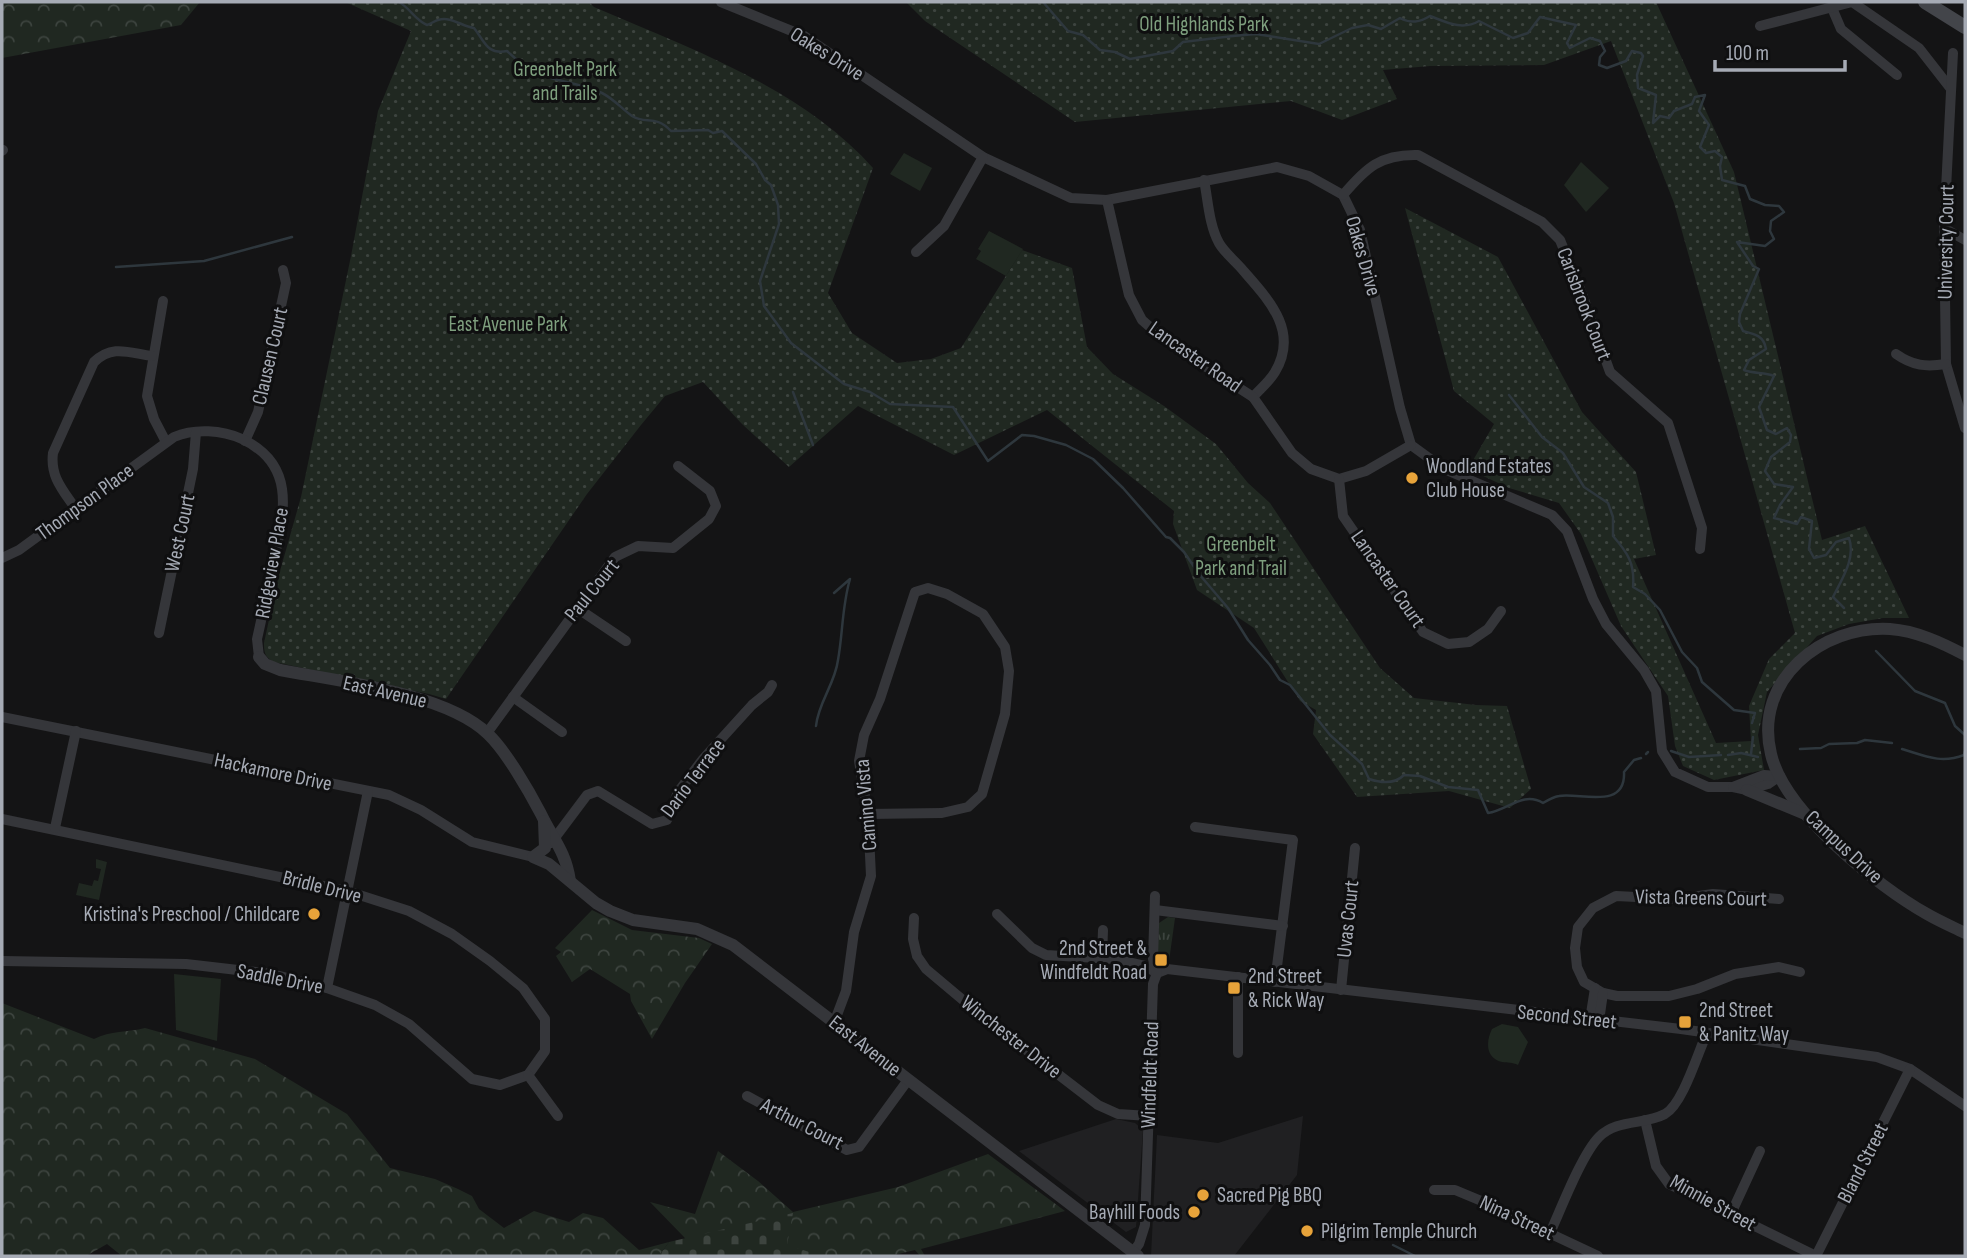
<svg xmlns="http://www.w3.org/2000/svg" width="1967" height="1258" font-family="'Sofia Sans Condensed',sans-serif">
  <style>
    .built { fill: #202022 }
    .grass { fill: url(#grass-tufts) }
    .forest { fill: url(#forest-crowns) }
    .cemetery { fill: url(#cemetery-stones) }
    .park { fill: url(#park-dots) }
    .garden { fill: #202821 }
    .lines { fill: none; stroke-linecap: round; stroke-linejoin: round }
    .stream { stroke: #2e373d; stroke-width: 2.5 }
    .minor { stroke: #35363a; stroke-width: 10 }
    .tertiary { stroke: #35363a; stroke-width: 12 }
    .secondary { stroke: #43454a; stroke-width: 14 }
    .poi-dot { fill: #e7a33a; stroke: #0f0f10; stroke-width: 2.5 }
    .labels { text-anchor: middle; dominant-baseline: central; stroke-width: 6; stroke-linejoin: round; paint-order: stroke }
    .park-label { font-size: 21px; fill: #7e9f7e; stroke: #0f0f10 }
    .street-label { font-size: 21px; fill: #a6abb5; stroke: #0f0f10 }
    .poi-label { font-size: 21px; fill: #a6abb5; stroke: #0f0f10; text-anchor: start }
  </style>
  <defs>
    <pattern id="grass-tufts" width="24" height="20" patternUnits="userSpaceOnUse" patternTransform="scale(1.75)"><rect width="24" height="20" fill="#202821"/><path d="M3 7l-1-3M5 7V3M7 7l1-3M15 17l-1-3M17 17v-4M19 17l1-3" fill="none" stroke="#3d443f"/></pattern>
    <pattern id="forest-crowns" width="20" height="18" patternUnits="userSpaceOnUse" patternTransform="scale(1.75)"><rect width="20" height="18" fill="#202821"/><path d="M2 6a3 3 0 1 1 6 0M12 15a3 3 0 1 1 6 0" fill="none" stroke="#3d443f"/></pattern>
    <pattern id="cemetery-stones" width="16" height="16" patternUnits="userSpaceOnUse" patternTransform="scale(1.75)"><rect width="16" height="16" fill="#202821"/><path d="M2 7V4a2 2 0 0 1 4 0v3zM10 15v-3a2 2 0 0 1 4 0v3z" fill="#3d443f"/></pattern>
    <pattern id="park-dots" width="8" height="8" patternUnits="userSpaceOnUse" patternTransform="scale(1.75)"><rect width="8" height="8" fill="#202821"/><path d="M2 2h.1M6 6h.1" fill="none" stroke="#3d443f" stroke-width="1.8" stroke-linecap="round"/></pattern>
  </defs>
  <rect width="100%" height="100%" fill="#141415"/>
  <g class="built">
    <path d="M1303,1116L1297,1175L1234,1256H1151L1157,1135L1218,1143Z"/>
    <path d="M1116,1119L1135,1123L1143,1130L1136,1227L1126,1232L1019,1151Z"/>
  </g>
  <path class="grass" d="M1168,917L1175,918L1169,961L1157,958L1159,923Z"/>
  <g class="forest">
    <path d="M2,2H200L181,25L2,58Z"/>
    <path d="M592,910L632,930L699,938L712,944L685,983L652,1039L631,1001L630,994L590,969L572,982L556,956L561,952L555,948Z"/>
    <path d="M2,1003L94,1039C111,1030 127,1033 145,1028L255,1059L347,1114L390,1168L435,1179L458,1189L472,1196L479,1209L504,1228L534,1211L569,1222L583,1213L603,1218L639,1250L669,1242L659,1256H122L107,1244L86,1256H2Z"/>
    <path d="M718,1151L758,1181L793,1212L898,1187L988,1154L1065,1211L921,1249L925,1256H920L915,1250L890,1256H697L684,1237L650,1202L695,1214Z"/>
  </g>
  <path class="cemetery" d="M793,1213L787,1245L822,1256H659L669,1242Z"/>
  <g class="park">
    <path d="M345,2H589L594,7C689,48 802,88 873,168L828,293L852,333L897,363L931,359L961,348L1022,250L1072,268L1087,347L1113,374L1164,406L1216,444L1248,483L1270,503L1380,668L1414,698L1476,705L1507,706L1531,789L1510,808L1449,791L1357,797L1313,734L1316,710L1300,701L1254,628L1197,590L1173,524L1174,511L1047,410L954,455L858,406L789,467L742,424L703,382L665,396L641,425L587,494L446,699L429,694L274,662C265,657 264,653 264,643L278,578L301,497L351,256L378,111L411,31Z"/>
    <path d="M906,2H1656L1734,172L1822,540L1865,526L1909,618H1883L1849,624L1817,636L1767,692L1758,735L1764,770L1714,780L1683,766L1675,746L1668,696L1621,626L1581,534L1559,503L1509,488L1468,469L1494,424L1454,391L1405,208L1498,257L1582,412L1636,472L1656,555L1634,559L1716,743L1751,741L1749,706L1769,659L1795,633L1674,203L1611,41L1544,65L1430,66L1383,70L1397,99L1342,120L1291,101L1075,122L925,21Z"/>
  </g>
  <g class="garden">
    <path d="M904,153L932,168L920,191L890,174Z"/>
    <path d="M1581,162L1609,188L1586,212L1564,185Z"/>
    <path d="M989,231L1023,249L1006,276L976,259L981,251L978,249Z"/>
    <path d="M96,859L107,862L99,900L76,895L79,883L92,886L94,880L98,881L101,869L96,868Z"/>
    <path d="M174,974L221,979L217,1041L176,1030Z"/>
    <path d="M1502,1024L1518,1027L1528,1042L1518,1065C1512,1062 1508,1063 1502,1062C1485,1058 1486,1041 1492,1029Z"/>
  </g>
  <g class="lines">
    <g class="stream">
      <path d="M399,2C410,8 415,20 427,25C431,24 434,21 438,20C451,16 461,26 474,28C485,42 487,55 507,51C515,58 524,67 533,72C553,81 581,83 602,93C614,99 622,109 632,116C646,125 655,114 671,131L708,130L713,133L722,131L756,164L765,180L771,185L778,205L779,224L760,281L764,306L791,343L844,384L870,392L890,404L953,407L988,461L1022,435L1034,436L1066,445L1093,459L1123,488L1166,537L1170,538L1184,552L1199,574L1228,608L1248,640L1270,665L1280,680L1290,685L1330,735L1362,764L1369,779C1381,783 1394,785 1404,775L1420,776L1448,787L1478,790L1488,813C1508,810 1523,791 1543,803C1548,800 1553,797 1559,796C1579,792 1626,811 1624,772L1634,760L1641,758"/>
      <path d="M1043,2L1068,31L1083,35L1100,50L1115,52L1130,59L1173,51L1183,42L1233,36L1256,34L1319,44L1352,28L1368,25L1381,29L1400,18C1411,24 1420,22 1430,16C1446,22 1462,31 1479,21L1513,38L1528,33L1540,17L1576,25L1567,43L1570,48L1590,38L1600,41L1605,51L1600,57L1599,65L1607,68L1626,61L1632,51L1641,53L1643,56L1637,75L1638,88L1656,95L1653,123L1660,116L1669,118L1674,111L1692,104L1695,97L1705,95L1699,111L1709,125L1700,147L1706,153L1715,151L1722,157L1720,166L1722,180L1745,186L1750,199L1765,205L1779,206L1784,212L1771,221L1770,231L1774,239L1765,246L1737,242L1753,266L1759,269L1740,314L1739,322L1743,331C1755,334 1764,336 1766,349L1749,360L1744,370C1754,374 1764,372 1774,376L1759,407L1767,430L1776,434L1787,428L1791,435L1790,442L1771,457L1765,471L1774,484L1793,487L1780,505L1774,518L1797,524L1801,517L1812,521L1809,549L1814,558L1826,555L1836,542L1849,538C1856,558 1842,579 1833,597L1844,608"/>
      <path d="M116,267L204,261L292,237"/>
      <path d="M793,392L813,445"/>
      <path d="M1509,395L1542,437L1563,453L1584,487L1608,503L1613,517V536C1628,553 1635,564 1633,587L1645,594L1660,610L1682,652L1697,668L1702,682L1734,710L1755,713L1752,723"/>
      <path d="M1876,651L1915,691L1945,703L1955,726L1965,735"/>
      <path d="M816,726C818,703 835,684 838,660C843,632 842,606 850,579L834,593"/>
      <path d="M1800,749L1821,748L1829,744L1857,743L1865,740L1892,743"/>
      <path d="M1902,749C1925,756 1941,764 1964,755L1965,751"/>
      <path d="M1671,751L1689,757L1721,755"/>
      <path d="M1646,754L1648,752"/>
      <path d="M1751,754L1753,737"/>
      <path d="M1728,755L1741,753L1758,757"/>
      <path d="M1393,1245L1415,1256"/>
    </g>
    <g class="minor">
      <path d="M721,2L804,36L983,157L1071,198L1107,200L1277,167L1309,176L1343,195L1360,230L1400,408L1411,445L1444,469L1552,515L1567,531L1593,599L1606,624L1644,670L1656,691L1662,751L1675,772L1708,787H1733L1747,790L1768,784L1780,776"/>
      <path d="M1832,8L1841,29L1897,75"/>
      <path d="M1760,26L1852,2L1919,48L1951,89"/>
      <path d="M1953,53L1944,228L1946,364L1965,428"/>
      <path d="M2,151L3,150"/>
      <path d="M1204,180C1208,200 1209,225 1219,243C1224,252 1234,260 1241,268C1267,298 1300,330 1275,372C1269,382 1261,388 1253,397"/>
      <path d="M1343,195C1366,168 1380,154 1418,155L1542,222L1560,240L1582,294L1610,372L1668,423L1702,528L1700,549"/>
      <path d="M1107,200L1129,295L1142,320L1166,341L1253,397L1292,453L1311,469L1339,479L1366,471L1411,445"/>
      <path d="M1944,228L1965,240"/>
      <path d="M916,252L944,226L983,157"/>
      <path d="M163,301L147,396L154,419L166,442"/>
      <path d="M1896,354C1913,366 1926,367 1946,364"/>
      <path d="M245,441L258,412L286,283L283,270"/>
      <path d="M1339,479L1343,516L1423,632L1448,644L1469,642L1488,629L1501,611"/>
      <path d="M75,508C62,489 50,476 53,453L94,362C113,344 129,353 152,356"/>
      <path d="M2,558L19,550L174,437C195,428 222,430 242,439C297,465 284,513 274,560C268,587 263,613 257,639L259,657"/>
      <path d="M577,608L626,641"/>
      <path d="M159,633L193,469L196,432"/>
      <path d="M513,697L562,732"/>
      <path d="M2,717L389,795L421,810L472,842L533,857"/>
      <path d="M487,733L615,557L638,546L673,548L709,519L716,506L710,491L678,466"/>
      <path d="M1733,787L1764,775L1779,776"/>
      <path d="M2,819L347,891L409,911L452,934L490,961L523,988L545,1019V1051L528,1075"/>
      <path d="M1195,827L1293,840L1275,982"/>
      <path d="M55,828L76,731"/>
      <path d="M551,843L587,795L598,791L652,824L667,820L678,792L703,759L752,705L768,692L772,685"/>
      <path d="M1779,899L1713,894L1677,899L1616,896L1593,908L1578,927L1575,948L1577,967L1584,982L1603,993L1617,996H1669L1697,989L1735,974L1779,967L1800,972"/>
      <path d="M1155,910L1283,926"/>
      <path d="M997,914L1032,948L1046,955L1114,959L1145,966L1157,973"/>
      <path d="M914,918L913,939L917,956L926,969L976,1011L1098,1105L1118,1114L1149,1116"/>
      <path d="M1102,958L1103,930"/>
      <path d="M2,961L186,964L272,974L327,988L375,1005L409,1024L472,1079L500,1085L528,1075"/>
      <path d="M1157,973L1167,969L1681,1029L1877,1057L1910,1069L1965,1106"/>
      <path d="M327,988L368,791"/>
      <path d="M1341,990L1355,848"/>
      <path d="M1590,1020L1595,988"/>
      <path d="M1599,1021L1603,993"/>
      <path d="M834,1023L846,991L854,932L871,876L868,814L859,761L864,735L880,699L915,592L928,588L947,594L983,614L1005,647L1009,671L1005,714L982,794L968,807L942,813L868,814"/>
      <path d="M1238,1053V977"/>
      <path d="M528,1075L558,1116"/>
      <path d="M747,1096L847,1150L859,1147L908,1080"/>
      <path d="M1645,1120L1656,1166L1669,1184L1816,1256"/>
      <path d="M1434,1190H1455L1479,1200L1598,1256"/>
      <path d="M1730,1216L1760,1151"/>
      <path d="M1550,1233C1561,1209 1582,1154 1599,1137C1617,1119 1644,1125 1665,1114C1683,1104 1698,1052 1707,1033"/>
      <path d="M1133,1252L1139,1244L1145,1225L1153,984L1157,973L1153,959L1155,896"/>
      <path d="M1816,1256L1910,1069"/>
    </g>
    <g class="tertiary">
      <path d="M1965,655C1942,643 1917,631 1890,629C1822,625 1753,680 1771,754C1784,811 1877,886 1927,914C1939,921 1953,927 1965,933"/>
      <path d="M259,657L265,664L280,670C338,681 446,693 488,734C506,751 529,791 541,814C553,839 566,852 570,881"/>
      <path d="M1747,790L1805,814"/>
      <path d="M544,821L545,848L533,857L549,864L596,903L610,911L633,920L697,929L733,945L1138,1256"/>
    </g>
    <path class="secondary" d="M1925,2L1965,27"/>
  </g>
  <g class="poi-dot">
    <circle cx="1412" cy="478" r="7"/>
    <circle cx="314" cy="914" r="7"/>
    <rect x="1154" y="953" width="14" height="14" rx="3.5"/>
    <rect x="1227" y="981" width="14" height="14" rx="3.5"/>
    <rect x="1678" y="1015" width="14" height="14" rx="3.5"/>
    <circle cx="1203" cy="1195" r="7"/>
    <circle cx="1194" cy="1212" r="7"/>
    <circle cx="1307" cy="1231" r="7"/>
  </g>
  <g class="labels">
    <g class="park-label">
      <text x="1204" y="24">Old Highlands Park</text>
      <text x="565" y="69">Greenbelt Park<tspan x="565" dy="24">and Trails</tspan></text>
      <text x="508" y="324">East Avenue Park</text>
      <text x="1241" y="544">Greenbelt<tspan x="1241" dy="24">Park and Trail</tspan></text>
    </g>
    <g class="street-label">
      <text transform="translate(827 54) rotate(32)">Oakes Drive</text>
      <text transform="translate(1946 242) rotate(-89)">University Court</text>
      <text transform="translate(1363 256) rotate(74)">Oakes Drive</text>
      <text transform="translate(1584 304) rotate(69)">Carisbrook Court</text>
      <text transform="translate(270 356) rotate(-77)">Clausen Court</text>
      <text transform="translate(1195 357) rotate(35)">Lancaster Road</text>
      <text transform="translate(85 502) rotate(-36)">Thompson Place</text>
      <text transform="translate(180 533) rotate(-78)">West Court</text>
      <text transform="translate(272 563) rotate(-80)">Ridgeview Place</text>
      <text transform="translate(1388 579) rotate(55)">Lancaster Court</text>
      <text transform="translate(592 590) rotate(-51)">Paul Court</text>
      <text transform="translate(385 692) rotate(13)">East Avenue</text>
      <text transform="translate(273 772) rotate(12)">Hackamore Drive</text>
      <text transform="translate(693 778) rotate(-53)">Dario Terrace</text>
      <text transform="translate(866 805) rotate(-95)">Camino Vista</text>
      <text transform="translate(1844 847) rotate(43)">Campus Drive</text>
      <text transform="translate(322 887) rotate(14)">Bridle Drive</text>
      <text transform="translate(1701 898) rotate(1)">Vista Greens Court</text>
      <text transform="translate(1348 919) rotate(-84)">Uvas Court</text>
      <text transform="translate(280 979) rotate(11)">Saddle Drive</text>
      <text transform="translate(1567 1017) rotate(6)">Second Street</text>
      <text transform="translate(1011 1037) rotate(38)">Winchester Drive</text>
      <text transform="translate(865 1046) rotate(38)">East Avenue</text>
      <text transform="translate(1150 1075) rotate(-88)">Windfeldt Road</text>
      <text transform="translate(802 1124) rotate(27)">Arthur Court</text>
      <text transform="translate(1863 1163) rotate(-63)">Bland Street</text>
      <text transform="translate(1713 1203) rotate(29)">Minnie Street</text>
      <text transform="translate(1517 1218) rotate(25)">Nina Street</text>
    </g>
    <g class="poi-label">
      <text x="1426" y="466">Woodland Estates<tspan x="1426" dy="24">Club House</tspan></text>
      <text x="300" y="914" text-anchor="end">Kristina's Preschool / Childcare</text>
      <text x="1147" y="948" text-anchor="end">2nd Street &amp;<tspan x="1147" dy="24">Windfeldt Road</tspan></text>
      <text x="1248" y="976">2nd Street<tspan x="1248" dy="24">&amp; Rick Way</tspan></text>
      <text x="1699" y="1010">2nd Street<tspan x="1699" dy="24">&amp; Panitz Way</tspan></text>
      <text x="1217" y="1195">Sacred Pig BBQ</text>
      <text x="1180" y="1212" text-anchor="end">Bayhill Foods</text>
      <text x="1321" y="1231">Pilgrim Temple Church</text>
    </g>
  </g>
  <rect width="1967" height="1258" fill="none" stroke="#a6abb5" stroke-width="7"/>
  <path d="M1715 60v10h130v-10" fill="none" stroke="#a6abb5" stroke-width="3.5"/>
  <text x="1726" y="60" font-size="21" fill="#a6abb5" stroke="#0f0f10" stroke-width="5" paint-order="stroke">100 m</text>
</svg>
